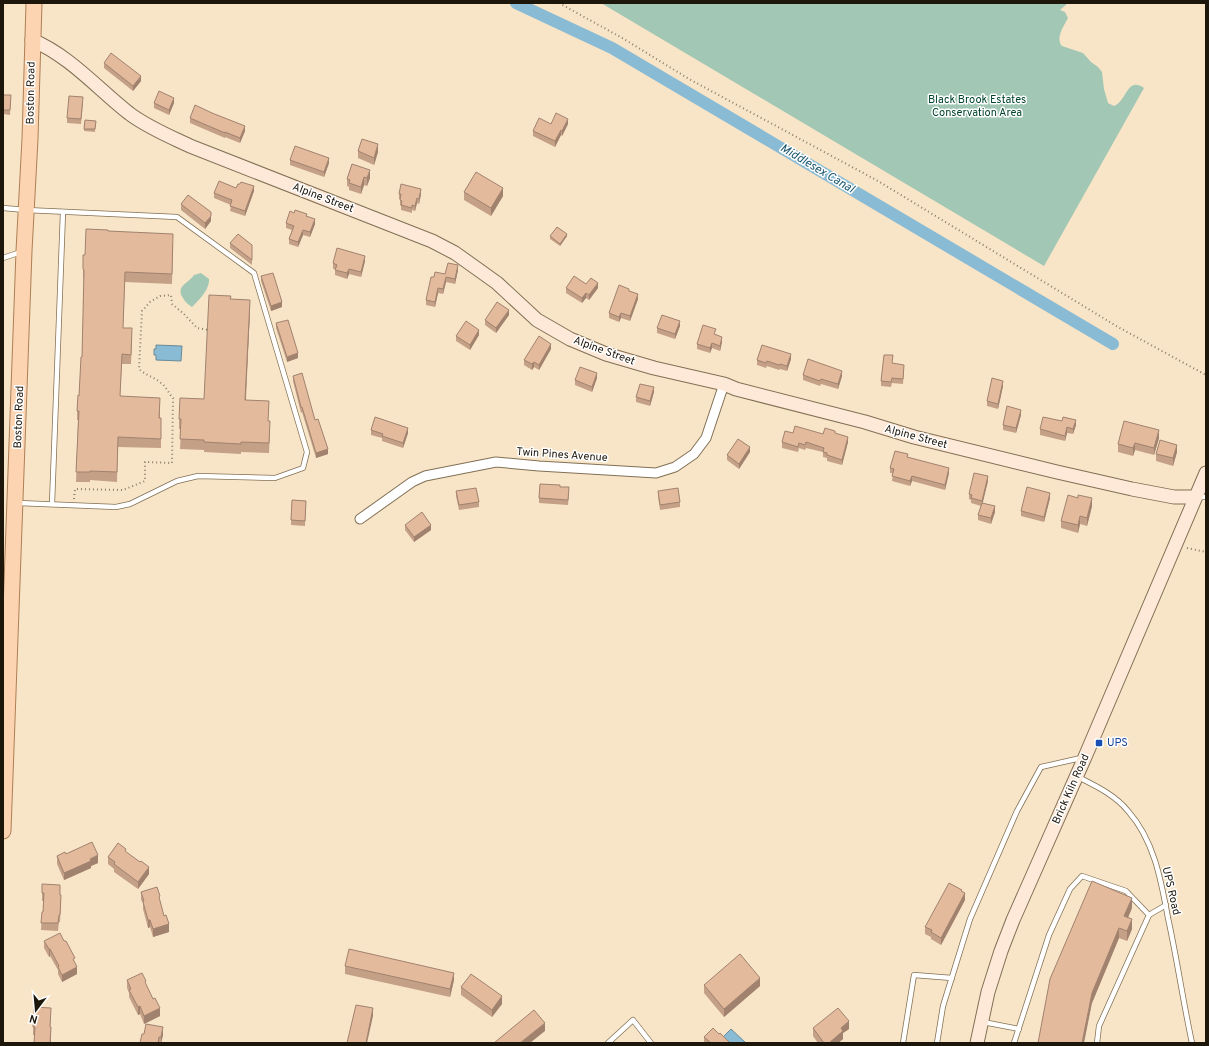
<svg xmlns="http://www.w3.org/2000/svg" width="1209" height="1046" font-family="Overpass,sans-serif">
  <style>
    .green { fill: #a2c7b4 }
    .water { fill: #8abbd4; stroke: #698a98 }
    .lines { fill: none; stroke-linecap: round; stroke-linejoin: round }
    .canal { stroke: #8abbd4; stroke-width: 12 }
    .lane-casing { stroke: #817055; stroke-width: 6 }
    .street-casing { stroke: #817055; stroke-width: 11 }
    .secondary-casing { stroke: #817055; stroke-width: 15 }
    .primary-casing { stroke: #ad7f55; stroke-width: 17 }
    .path { stroke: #8b7e69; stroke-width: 2; stroke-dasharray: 1 3; stroke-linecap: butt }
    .lane { stroke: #fff; stroke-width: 4.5 }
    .street { stroke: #fff; stroke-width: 9 }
    .secondary { stroke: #fee9d8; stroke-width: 13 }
    .primary { stroke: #fdd4b1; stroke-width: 15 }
    .wall { fill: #c4a087 }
    .shaded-wall { fill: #a0826e }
    .building { fill: #e4ba9d; stroke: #a0826e }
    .transit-dot { fill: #1a4fb4; stroke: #fff; stroke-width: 1.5 }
    .labels { text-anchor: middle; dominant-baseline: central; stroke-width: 3; stroke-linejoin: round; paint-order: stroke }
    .street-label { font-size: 11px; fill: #1d160b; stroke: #fff }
    .park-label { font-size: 11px; fill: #00442d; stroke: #fff }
    .transit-label { font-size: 11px; fill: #164399; stroke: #fff; text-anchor: start }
    .water-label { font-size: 12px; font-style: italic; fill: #18556f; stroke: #fff }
  </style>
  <rect width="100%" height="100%" fill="#f8e5c7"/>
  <g class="green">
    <path d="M601,3H1068L1060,10L1065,12L1068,18C1064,26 1055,38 1062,46L1083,53L1091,62L1098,67L1102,72L1104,89L1108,103L1114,106C1127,101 1127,76 1144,88L1044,266Z"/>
    <path d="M201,273L209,279C210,289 199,300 192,307C188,304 185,302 183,298C175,286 189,283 194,275Z"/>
  </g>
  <g class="water">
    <path d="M156,345L182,346L181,361L156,360V355H154V349H156Z"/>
    <path d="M731,1029L746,1043H730L723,1037Z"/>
  </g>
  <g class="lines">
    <path class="canal" d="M516,3L612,48L1113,344"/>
    <defs>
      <g id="lane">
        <path d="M3,208L26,210L177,217L254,273L307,452L303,468L275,478L198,476L177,481L130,504L116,507L18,503"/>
        <path d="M3,258L21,252"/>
        <path d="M1197,497H1206"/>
        <path d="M52,504L63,212"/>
        <path d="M1078,777C1096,786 1115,795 1128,811C1154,840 1161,880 1168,918C1177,959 1183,1001 1192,1043"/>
        <path d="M983,1022L1019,1029"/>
        <path d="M608,1043L633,1020L651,1043"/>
        <path d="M903,1043L914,975L952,978"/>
        <path d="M937,1043L943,1006L970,919L1017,811L1041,767L1081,758"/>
        <path d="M1014,1043L1049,935L1070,889L1082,876L1126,891L1149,915L1166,905"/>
        <path d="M1097,1043L1099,1026L1149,915"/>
      </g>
      <path id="street" d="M360,519L412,482L425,476L496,462L539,466L656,473L675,467L694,454L706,438L724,384"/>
      <g id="secondary">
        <path d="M32,40C70,56 98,89 130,114C149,128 169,136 190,146L432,241L455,253L497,283L537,320L570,339L606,354L654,368L724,384L736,389L865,422L914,437L1057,472L1132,489L1174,497H1195"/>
        <path d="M977,1043L988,992L1001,951L1013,920L1085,757L1206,473"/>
      </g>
      <path id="primary" d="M3,831L24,251L30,139L34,3"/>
    </defs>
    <use href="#lane" class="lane-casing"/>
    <use href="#street" class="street-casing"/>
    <use href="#secondary" class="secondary-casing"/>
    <use href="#primary" class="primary-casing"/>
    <g class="path">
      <path d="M559,3L624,39L689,79L878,181L1118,327L1206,375"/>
      <path d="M74,499L75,489L123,490L145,481V462L172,463L173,398C169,394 166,386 161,383C154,377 145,375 139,369L142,311L150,302L160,296L171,295L172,304L184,314L197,328L209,330"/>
      <path d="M1187,548L1206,552"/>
    </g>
    <use href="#lane" class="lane"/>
    <use href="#street" class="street"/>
    <use href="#secondary" class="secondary"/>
    <use href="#primary" class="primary"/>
  </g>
  <g class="wall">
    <path d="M104,63L141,81L133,91L104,68Z"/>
    <path d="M3,95L11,100L10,115L3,114Z"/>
    <path d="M83,102L81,124L67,123V118Z"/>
    <path d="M154,103H174L169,115L154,108Z"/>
    <path d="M190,118L245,131L240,143L225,137V138L190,123Z"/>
    <path d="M85,120L96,121L95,132L84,131Z"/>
    <path d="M551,124H568L562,136L561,135L555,147L533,136V131Z"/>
    <path d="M358,151L378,152L374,165L358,158Z"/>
    <path d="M290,160L329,163L324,177L290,165Z"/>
    <path d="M352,164L370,178L367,186L364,185L361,194L349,190V187L347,186V179Z"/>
    <path d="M236,188L254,191L245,216L230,211L231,205L214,198V193Z"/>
    <path d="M464,192L503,196L491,216L464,200Z"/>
    <path d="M399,194H421L419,204L417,203L415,211L412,210V213L401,210V206L400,205V199H399Z"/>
    <path d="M181,204L211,221L205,229L181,210Z"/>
    <path d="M294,213L307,216L315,224L310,237L303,235L298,247L289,244V239L292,230L286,228V223Z"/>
    <path d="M108,231L173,244L172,284L125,282L123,328L132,338L131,364H122L120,396L160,408V418L161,428V448L118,447L117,482L90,480V482H76L78,420H77V411L79,396L82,357L84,279H83V269L85,255Z"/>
    <path d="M550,236H567L560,246L550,239Z"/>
    <path d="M230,243L252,245V265L230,248Z"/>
    <path d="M365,261L361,277L349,274L347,279L335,275V269H333V263Z"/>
    <path d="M458,270L455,284L446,282L443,294L438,293L435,307L426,305V300L434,277Z"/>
    <path d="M261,276L282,307L271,311L261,281Z"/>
    <path d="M586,284L598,288L589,300L586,298L582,303L566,293V288Z"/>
    <path d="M629,291L638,299L630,321L621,318L619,322L609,318V313Z"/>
    <path d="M231,299L250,310L246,400L268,421L270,431L269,453L241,452V454L204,452V450L180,449L181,429H179V419L204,399Z"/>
    <path d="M509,315L496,333L485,325V320Z"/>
    <path d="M276,323L298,358L287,362L276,328Z"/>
    <path d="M680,326L675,339L657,333V328Z"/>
    <path d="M716,334L722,342L720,351L712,348L710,353L697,349V344Z"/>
    <path d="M479,335L470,350L456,341V336Z"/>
    <path d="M551,349L539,370L534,367L532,370L524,365V360Z"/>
    <path d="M791,359L787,371L780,369L779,370L767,366L766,368L757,365V360Z"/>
    <path d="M893,363L904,370L903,384L892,383L891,387L881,386V381Z"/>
    <path d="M803,375L842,376L838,389L821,384L820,386L803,380Z"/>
    <path d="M293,376L315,420L328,454L316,458L302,412L301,413L293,381Z"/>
    <path d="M597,378L592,392L575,385V380Z"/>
    <path d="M1003,386L998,409L987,406V401Z"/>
    <path d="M654,392L650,406L636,402V397Z"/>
    <path d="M1021,415L1016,433L1003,430V425Z"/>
    <path d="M1076,425L1073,434L1067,433L1065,441L1040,435V429Z"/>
    <path d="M371,430L408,433L403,448L382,441V438L371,435Z"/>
    <path d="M793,433L835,434L848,442L842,465L827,461V458L823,457V452L806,448L805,450L799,448L798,452L782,448V442Z"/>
    <path d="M1159,438L1154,455L1135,450L1133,456L1118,452V444Z"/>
    <path d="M750,452L739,469L727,460V455Z"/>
    <path d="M1177,452L1173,466L1156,461V454Z"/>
    <path d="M908,457L949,473L945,490L912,481L910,486L892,481L893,473H890V468Z"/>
    <path d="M988,481L982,503L995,512L991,524L978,520V515L981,506L971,503V500L969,499V494Z"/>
    <path d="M560,487L569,493L568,505L539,503V498Z"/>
    <path d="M456,491L479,502V507L459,510L456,496Z"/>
    <path d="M658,491L680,502V507L660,510L658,496Z"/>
    <path d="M1050,498L1044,522L1021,516V511Z"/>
    <path d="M292,500L306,501L305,526L291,525Z"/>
    <path d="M1092,506L1087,526L1080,524L1078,533L1061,528V521Z"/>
    <path d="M405,525L431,530L414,542L405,530Z"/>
    <path d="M126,852L149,874L138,889L114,872V869L108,864V857Z"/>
    <path d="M66,854L98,863L91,866V868L64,880L57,864V856Z"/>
    <path d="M962,891L965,900L941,945L931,939V937L925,934V927Z"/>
    <path d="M141,892L160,902L169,932L153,937L150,927L148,928L143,909V903L141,900Z"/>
    <path d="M42,893L60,895L61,902L60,922H59L58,931L41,930L42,912H43L44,901H42Z"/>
    <path d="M1132,908L1128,918L1132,929L1127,941L1119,938L1092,1003L1038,1043Z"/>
    <path d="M44,941L75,963L77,974L62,982L58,974V970L50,956L49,957L44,948Z"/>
    <path d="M345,966L454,980L450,997L345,974Z"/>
    <path d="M127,980L146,985L160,1016L144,1024L140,1014L138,1015L129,997V993L127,988Z"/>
    <path d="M704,985L760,986L724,1017L704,993Z"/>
    <path d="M461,987L502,1004L492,1017L461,995Z"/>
    <path d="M51,1016L50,1027L51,1034V1043H34L35,1035H33V1027Z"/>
    <path d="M813,1028L849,1029L843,1033V1039L838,1043H818L813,1036Z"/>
    <path d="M719,1034L730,1043H704V1037Z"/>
    <path d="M163,1035L161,1043H140Z"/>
  </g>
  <g class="shaded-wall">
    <path d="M141,76V81L133,91V86Z"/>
    <path d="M174,98V103L169,115V110Z"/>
    <path d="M568,119V124L562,136V131Z"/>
    <path d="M245,126V131L240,143V138Z"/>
    <path d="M561,130V135L555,147V141Z"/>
    <path d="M378,144V152L374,165V158Z"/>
    <path d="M329,158V163L324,177V172Z"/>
    <path d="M370,170V178L367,186V178Z"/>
    <path d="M364,177V185L361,194V187Z"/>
    <path d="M254,186V191L245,216V211Z"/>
    <path d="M503,188V196L491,216V208Z"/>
    <path d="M421,189V194L419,204V199Z"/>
    <path d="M417,198V203L415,211V206Z"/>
    <path d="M211,216V221L205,229V223Z"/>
    <path d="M315,219V224L310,237V232Z"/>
    <path d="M303,230V235L298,247V242Z"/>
    <path d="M567,234V236L560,246V244Z"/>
    <path d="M365,256V261L361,277V272Z"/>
    <path d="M458,265V270L455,284V279Z"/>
    <path d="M349,269V274L347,279V273Z"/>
    <path d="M446,277V282L443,294V289Z"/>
    <path d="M598,283V288L589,300V295Z"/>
    <path d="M438,288V293L435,307V302Z"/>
    <path d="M586,293V298L582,303V298Z"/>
    <path d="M638,294V299L630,321V316Z"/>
    <path d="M250,300V310L245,410V400Z"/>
    <path d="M282,302V307L271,311V306Z"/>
    <path d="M509,310V315L496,333V328Z"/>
    <path d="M621,313V318L619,322V317Z"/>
    <path d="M680,321V326L675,339V334Z"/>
    <path d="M479,330V335L470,350V345Z"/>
    <path d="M722,337V342L720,351V346Z"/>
    <path d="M712,343V348L710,353V348Z"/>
    <path d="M551,344V349L539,370V365Z"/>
    <path d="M298,353V358L287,362V357Z"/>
    <path d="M791,354V359L787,371V366Z"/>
    <path d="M534,362V367L532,370V364Z"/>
    <path d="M842,371V376L838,389V384Z"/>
    <path d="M597,373V378L592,392V387Z"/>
    <path d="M1003,381V386L998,409V404Z"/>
    <path d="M654,387V392L650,406V401Z"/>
    <path d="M1021,410V415L1016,433V428Z"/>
    <path d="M1076,420V425L1073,434V429Z"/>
    <path d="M1067,427V433L1065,441V436Z"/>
    <path d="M408,428V433L403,448V443Z"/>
    <path d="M1159,430V438L1154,455V448Z"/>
    <path d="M848,437V442L842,465V460Z"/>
    <path d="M1135,443V450L1133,456V448Z"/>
    <path d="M1177,445V452L1173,466V458Z"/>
    <path d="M750,447V452L739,469V464Z"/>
    <path d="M328,449V454L316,458V453Z"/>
    <path d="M949,468V473L945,490V485Z"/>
    <path d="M912,476V481L910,486V481Z"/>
    <path d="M988,476V481L982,506V501Z"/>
    <path d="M1050,493V498L1044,522V517Z"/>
    <path d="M1092,498V506L1087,526V518Z"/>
    <path d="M995,506V512L991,524V518Z"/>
    <path d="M1080,516V524L1078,533V525Z"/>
    <path d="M431,525V530L414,542V537Z"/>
    <path d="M98,855V863L91,866V868L64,880V873Z"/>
    <path d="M149,867V874L138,889V882Z"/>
    <path d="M965,893V900L941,945V938Z"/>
    <path d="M1132,898V908L1124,926V916Z"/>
    <path d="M1132,919V929L1127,941V931Z"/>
    <path d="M148,920H150V927L148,928Z"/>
    <path d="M169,924V932L153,937V929Z"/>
    <path d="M1119,928V938L1092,1003L1084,1043H1082L1092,993Z"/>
    <path d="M49,949H50V956L49,957Z"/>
    <path d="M77,967V974L62,982V975Z"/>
    <path d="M454,973V980L450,997V989Z"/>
    <path d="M760,978V986L724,1017V1009Z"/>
    <path d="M502,996V1004L492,1017V1010Z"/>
    <path d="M140,1006V1014L138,1015V1007Z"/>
    <path d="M160,1008V1016L144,1024V1016Z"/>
    <path d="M373,1008V1016L367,1043H366Z"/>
    <path d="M849,1021V1029L843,1033V1039L838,1043H829L841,1028Z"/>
    <path d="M545,1023V1031L530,1043H520Z"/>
    <path d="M163,1027V1035L161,1043V1037Z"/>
  </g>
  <g class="building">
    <path d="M111,53L141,76L133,86L104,63Z"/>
    <path d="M159,91L174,98L169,110L154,103Z"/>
    <path d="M3,95H11L10,110H3Z"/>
    <path d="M69,96L83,97L81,119L67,118Z"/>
    <path d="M195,105L212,113L245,126L240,138L225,132V133L190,118Z"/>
    <path d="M556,113L568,119L562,131L561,130L555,141L533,131L539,118L551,124Z"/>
    <path d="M85,120L96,121L95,129H84Z"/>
    <path d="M362,139L378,144L374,158L358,151Z"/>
    <path d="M295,146L329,158L324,172L290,160Z"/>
    <path d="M352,164L370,170L367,178L364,177L361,187L349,183L350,180L347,179Z"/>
    <path d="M476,172L503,188L491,208L464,192Z"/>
    <path d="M219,181L236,188L238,184H240L241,182L254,186L245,211L230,206L232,200L214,193Z"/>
    <path d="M401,184L421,189L419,199L417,198L415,206L412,205V208L401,205L402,201L400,200L401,194H399Z"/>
    <path d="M188,195L211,212V216L205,223L181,204Z"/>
    <path d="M295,210L307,214L306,216L315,219L310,232L303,230L298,242L289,239L294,226L286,223L290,211L294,213Z"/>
    <path d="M557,227L567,234L560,244L550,236Z"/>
    <path d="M86,229L108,230V231L173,234L172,274L125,272L123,328H132L131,355L122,354L120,396L160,398L159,418H161V439L118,437L117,472L90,471V472H76L79,411H77L78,395L79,396L81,357H82L84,270L83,269V255H85Z"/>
    <path d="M238,234L252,245V260L230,243Z"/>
    <path d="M337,248L365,256L361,272L349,269L347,273L335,270L337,265L333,263Z"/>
    <path d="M448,263L458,265L455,279L446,277L443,289L438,288L435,302L426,300L431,277H434L435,272L445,274Z"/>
    <path d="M273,273L282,302L271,306L261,276Z"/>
    <path d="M574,276L586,284L591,278L598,283L589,295L586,293L582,298L566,288Z"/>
    <path d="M619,285L629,289V291L638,294L630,316L621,313L619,317L609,313Z"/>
    <path d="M209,295L231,296L230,299L250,300L245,400L269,401L268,421H270L269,443L241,442V444L204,442V440L180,439L181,419H179L180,398L204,399Z"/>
    <path d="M497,302L509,310L496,328L485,320Z"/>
    <path d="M662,315L680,321L675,334L657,328Z"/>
    <path d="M288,320L298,353L287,357L276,323Z"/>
    <path d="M466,321L479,330L470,345L456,336Z"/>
    <path d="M703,325L716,329L714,334L722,337L720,346L712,343L710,348L697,344Z"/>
    <path d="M539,336L551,344L539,365L534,362L532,364L524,360Z"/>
    <path d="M762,345L791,354L787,366L780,364L779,365L767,361L766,363L757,360Z"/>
    <path d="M884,355H893L892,363L904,365L903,379L892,378L891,382L881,381Z"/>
    <path d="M808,359L842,371L838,384L821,379L820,381L803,375Z"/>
    <path d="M580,367L597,373L592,387L575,380Z"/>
    <path d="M302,373L315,420L318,419L328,449L316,453L302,407H301L293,376Z"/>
    <path d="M992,378L1003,381L998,404L987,401Z"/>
    <path d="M640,384L654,387L650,401L636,397Z"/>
    <path d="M1007,406L1021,410L1016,428L1003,425Z"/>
    <path d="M375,417L408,428L403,443L382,436L383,434L371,430Z"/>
    <path d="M1043,417L1062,421L1063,417L1076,420L1073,429L1067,427L1065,436L1040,429Z"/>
    <path d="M1124,421L1159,430L1154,448L1135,443L1133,448L1118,444Z"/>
    <path d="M795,426L823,434L825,428L835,431V433L848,437L842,460L827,455V453L823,452L824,448L806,442L805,445L799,443L798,447L782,442L785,431L793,433Z"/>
    <path d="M738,439L750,447L739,464L727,455Z"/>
    <path d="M1160,440L1177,445L1173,458L1156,454Z"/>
    <path d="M895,451L908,454L907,457L949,468L945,485L912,476L910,481L892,476L894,469L890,468Z"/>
    <path d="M974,473L988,476L982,501L971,498L972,495L969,494Z"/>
    <path d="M540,484L560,485V487H569L568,500L539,498Z"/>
    <path d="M1027,487L1050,493L1044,517L1021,511Z"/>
    <path d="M476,488L479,502L459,505L456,491Z"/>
    <path d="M678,488L680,502L660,505L658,491Z"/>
    <path d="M1068,495L1078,498V495L1092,498L1087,518L1080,516L1078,525L1061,521Z"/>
    <path d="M292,500L306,501L305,521L291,520Z"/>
    <path d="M982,503L995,506L991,518L978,515Z"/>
    <path d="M422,512L431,525L414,537L405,525Z"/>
    <path d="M92,842L98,855L90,859L91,861L64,873L57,856L65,852L66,854Z"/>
    <path d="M118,843L126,849L125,851L140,862L141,861L149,867L138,882L114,864L115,862L108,857Z"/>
    <path d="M1092,881L1132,898L1124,916L1132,919L1127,931L1119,928L1092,993L1082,1043H1038L1050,979Z"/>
    <path d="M949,883L962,890L961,891L965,893L941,938L931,932L932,930L925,927Z"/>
    <path d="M42,884L60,885V895H61L60,915H59L58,923H41L42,912H43L44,893H42Z"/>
    <path d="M157,887L160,896L159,897L164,916L166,915L169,924L153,929L150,920H148L143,902L144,901L141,892Z"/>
    <path d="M60,933L64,941H66L75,958L73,959L77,967L62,975L58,967L59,966L50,949H49L44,941Z"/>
    <path d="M349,949L454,973L450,989L345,966Z"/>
    <path d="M740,954L760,978L724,1009L704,985Z"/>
    <path d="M142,973L146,981L145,982L153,999L155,998L160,1008L144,1016L140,1006L138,1007L129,990L131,989L127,980Z"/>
    <path d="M471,974L502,996L492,1010L461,987Z"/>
    <path d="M356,1005L373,1008L366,1043H347Z"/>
    <path d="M34,1007L51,1008L50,1027H51L50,1043H34L35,1027H33Z"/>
    <path d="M838,1008L849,1021L841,1028L843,1031L829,1043H824L813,1028Z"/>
    <path d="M534,1010L545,1023L520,1043H494Z"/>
    <path d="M146,1024L163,1027L161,1037H159L158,1043H140L142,1034H144Z"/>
    <path d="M713,1028L719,1034L720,1033L730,1043H709L710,1042L704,1037Z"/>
  </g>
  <rect class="transit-dot" x="1095" y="739" width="8" height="8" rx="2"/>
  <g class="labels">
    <g class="street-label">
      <text transform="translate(31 93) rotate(-89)">Boston Road</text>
      <text transform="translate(323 198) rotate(21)">Alpine Street</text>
      <text transform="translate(604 351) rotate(20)">Alpine Street</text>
      <text transform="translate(19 417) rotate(-88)">Boston Road</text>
      <text transform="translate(916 437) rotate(15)">Alpine Street</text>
      <text transform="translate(562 455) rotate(4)">Twin Pines Avenue</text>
      <text transform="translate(1071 789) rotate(-66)">Brick Kiln Road</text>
      <text transform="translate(1171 891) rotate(77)">UPS Road</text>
    </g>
    <g class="park-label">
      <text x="977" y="100">Black Brook Estates<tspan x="977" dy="13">Conservation Area</tspan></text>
    </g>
    <g class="transit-label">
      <text x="1107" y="743">UPS</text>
    </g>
    <g class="water-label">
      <text transform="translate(817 169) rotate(31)">Middlesex Canal</text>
    </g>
  </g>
  <rect width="1209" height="1046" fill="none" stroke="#1d160b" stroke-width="8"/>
  <g transform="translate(36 1010) rotate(196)" stroke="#ffffff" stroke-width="3" paint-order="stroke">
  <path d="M0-3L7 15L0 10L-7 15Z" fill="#1d160b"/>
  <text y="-6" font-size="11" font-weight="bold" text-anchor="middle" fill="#1d160b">N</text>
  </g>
</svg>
